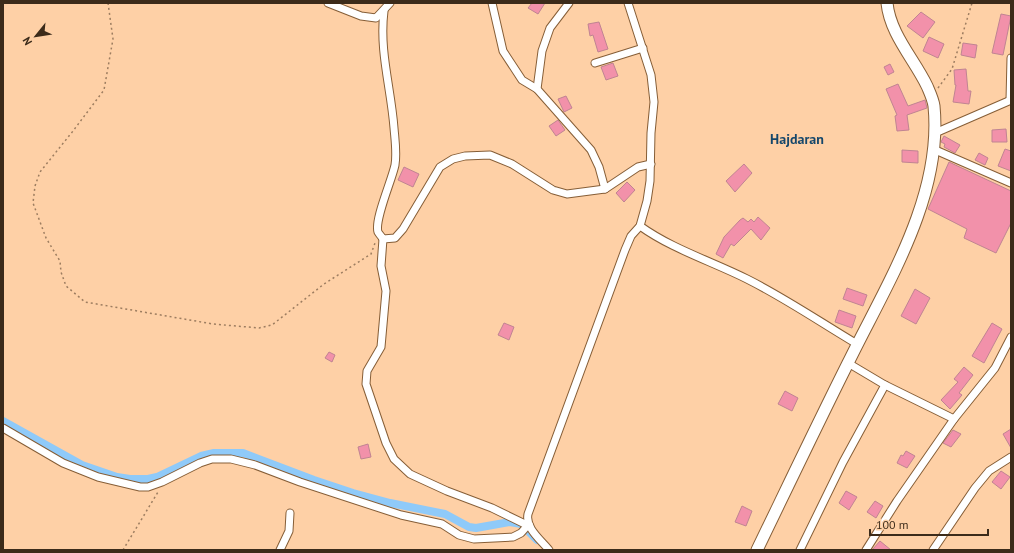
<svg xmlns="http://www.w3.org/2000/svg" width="1014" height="553" font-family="'PT Sans',sans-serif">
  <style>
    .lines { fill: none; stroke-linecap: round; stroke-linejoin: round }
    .canal { stroke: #8fcaf9; stroke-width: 8 }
    .building { fill: #f291aa; stroke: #c08492 }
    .minor-casing { stroke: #865e37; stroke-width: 9 }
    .secondary-casing { stroke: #865e37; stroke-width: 13 }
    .path { stroke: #9d7d60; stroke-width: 1.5; stroke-dasharray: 2 3; stroke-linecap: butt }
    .minor { stroke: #fff; stroke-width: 7 }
    .secondary { stroke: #fff; stroke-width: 11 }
    .labels { text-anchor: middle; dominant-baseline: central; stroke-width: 3; stroke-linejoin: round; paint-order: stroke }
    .quarter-label { font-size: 14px; font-weight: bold; fill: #15476b; stroke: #fed0a6 }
  </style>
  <rect width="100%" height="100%" fill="#fed0a6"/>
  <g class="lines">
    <path class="canal" d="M3,421L82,465L117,477L130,479H148L157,477L201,456L214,453H243L314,480L353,493L390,503L445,514L469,527L476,528L510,522L521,524L537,540"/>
  </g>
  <g class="building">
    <path d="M532,3H545L538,14L528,8Z"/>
    <path d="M921,12L935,22L923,38L907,26Z"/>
    <path d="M1001,14L1011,16L1003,55L992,53Z"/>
    <path d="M599,22L608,49L598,52L593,35L590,36L588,24Z"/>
    <path d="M929,37L944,44L938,58L923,51Z"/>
    <path d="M963,43L977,45L975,58L961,55Z"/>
    <path d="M613,63L618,76L606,80L601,67Z"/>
    <path d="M890,64L894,72L888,75L884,67Z"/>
    <path d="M966,69L968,91H971L969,104L953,102L956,85H955L954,70Z"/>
    <path d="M898,84L908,106L925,100L927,108L907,115L909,130L897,131L895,116L897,115L886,89Z"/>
    <path d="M566,96L572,108L564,112L558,99Z"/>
    <path d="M558,120L565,130L556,136L549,126Z"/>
    <path d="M1006,129L1007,142H992V130Z"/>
    <path d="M944,136L960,145L955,153L944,147L945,144L941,142Z"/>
    <path d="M1005,149L1011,151V171L998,166Z"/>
    <path d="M902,150L918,151V163L902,162Z"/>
    <path d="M979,153L988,158L985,165L975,160Z"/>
    <path d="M949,162L1011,191V223L996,253L964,238L967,229L928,209Z"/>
    <path d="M744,164L752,173L735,192L726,181Z"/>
    <path d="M404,167L419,174L413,187L398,180Z"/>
    <path d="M627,182L635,190L624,202L616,193Z"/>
    <path d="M758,217L770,228L761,240L751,229L734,246L731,244L723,258L716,254L724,237L740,220L743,218L748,222L751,219L754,222Z"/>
    <path d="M847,288L867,295L863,306L843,299Z"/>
    <path d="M915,289L930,298L916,324L901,316Z"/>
    <path d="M839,310L856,316L852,328L835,322Z"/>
    <path d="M504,323L514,327L509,340L498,335Z"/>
    <path d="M992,323L1002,329L984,363L972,356Z"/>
    <path d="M329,352L335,355L332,362L325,358Z"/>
    <path d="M964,367L973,375L959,393L962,395L950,409L941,400L958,382L954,379Z"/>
    <path d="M785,391L798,398L792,411L778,404Z"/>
    <path d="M1011,429V448L1003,434Z"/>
    <path d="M953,430L961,434L951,447L943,443Z"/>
    <path d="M368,444L371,457L361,459L358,447Z"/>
    <path d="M906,451L915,456L907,468L897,463L901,455L903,456Z"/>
    <path d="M1001,471L1010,477L1001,489L992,482Z"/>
    <path d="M846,491L857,497L849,510L839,503Z"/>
    <path d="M875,501L883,506L876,518L867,512Z"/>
    <path d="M742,506L752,511L746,526L735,522Z"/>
    <path d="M880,541L891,550H872Z"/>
  </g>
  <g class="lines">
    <defs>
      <g id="minor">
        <path d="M328,3L361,16L376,18L390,3"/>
        <path d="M492,3L503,51L522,80L537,89"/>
        <path d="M569,3L550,28L542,51L537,89L591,150L599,167L605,189"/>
        <path d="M384,11C379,51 391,88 394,128C395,140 397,153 395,165C392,180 374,220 378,232C379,234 382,237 383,239L395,238L403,229L440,167L453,159L465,156L490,155L512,164L553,190L567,194L605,189L638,167L651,164"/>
        <path d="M595,63L643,48"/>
        <path d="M1010,100L1011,58"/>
        <path d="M935,133L1011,100"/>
        <path d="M933,149L1011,183"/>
        <path d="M640,226C672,249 711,261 747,279C785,298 820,322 857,344"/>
        <path d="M383,239L381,266L386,291L381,347L367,371L366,384L386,443L394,459L410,474L447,491L492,508L527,525"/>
        <path d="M848,363L885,385L954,419L897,501L866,550"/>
        <path d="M954,419L995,368L1011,337"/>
        <path d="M3,428L63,463L98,477L140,487H148L162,482L200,463L212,459H231L255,465L300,482L401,515L442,524L459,535L474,539L513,537L521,533L529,524"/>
        <path d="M280,550L289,531L290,513"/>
        <path d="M549,550C541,540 525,528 528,514L625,250L631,236L640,226L647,201L650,181L651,133L654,102L651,75L628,3"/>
        <path d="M800,550L843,462L885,385"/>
        <path d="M933,550L975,488L989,471L1011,457"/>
      </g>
      <path id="secondary" d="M757,550C787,488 817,425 848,363C886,285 943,197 934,106C933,99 930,93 927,86C914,59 890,34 887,3"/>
    </defs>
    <use href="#minor" class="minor-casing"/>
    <use href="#secondary" class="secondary-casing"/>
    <g class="path">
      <path d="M108,3L113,39L104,90L73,131L40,172L35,186L33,203L46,238L60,261L61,272L66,286L85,302L213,324L259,328L272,325L324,284L371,254L375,243"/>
      <path d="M938,88L952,69L972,3"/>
      <path d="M123,550L158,492"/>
    </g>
    <use href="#minor" class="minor"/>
    <use href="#secondary" class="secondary"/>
  </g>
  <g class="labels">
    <g class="quarter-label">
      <text x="797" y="139">Hajdaran</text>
    </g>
  </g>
  <rect width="1014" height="553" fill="none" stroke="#3c2b1a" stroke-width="8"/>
  <g transform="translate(36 36) rotate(240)" stroke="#fed0a6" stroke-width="3" paint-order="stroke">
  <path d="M0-3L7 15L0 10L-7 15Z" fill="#3c2b1a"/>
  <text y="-6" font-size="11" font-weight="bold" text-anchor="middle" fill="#3c2b1a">N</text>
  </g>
  <path d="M870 529v6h118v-6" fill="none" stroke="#3c2b1a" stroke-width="2"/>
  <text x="876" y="529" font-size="12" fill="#3c2b1a" stroke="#fed0a6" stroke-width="3" paint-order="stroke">100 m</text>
</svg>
